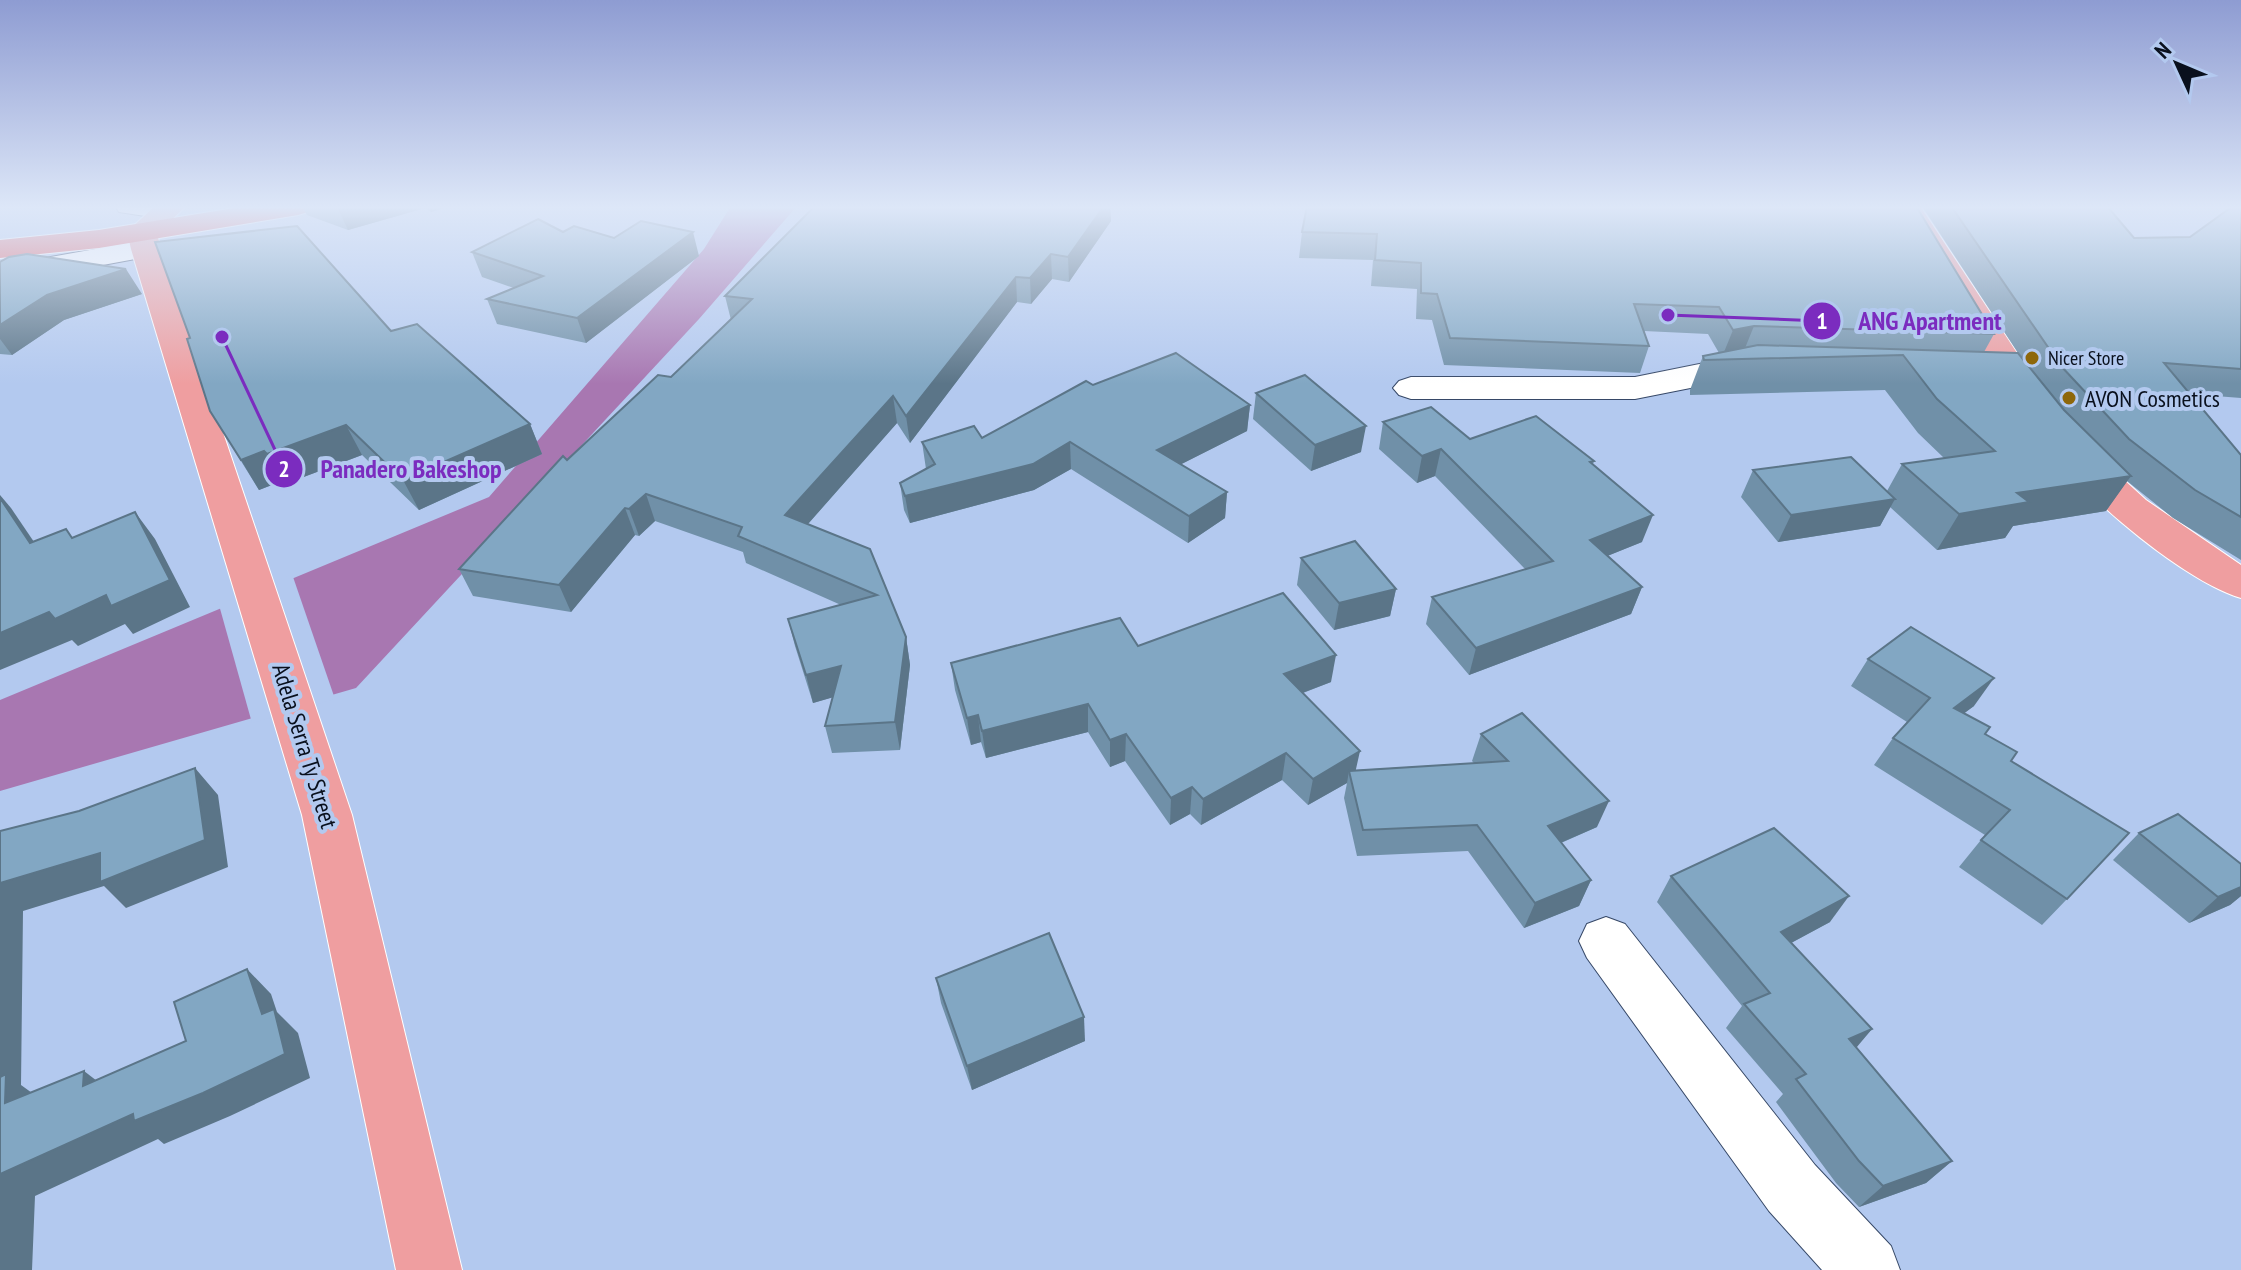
<svg xmlns="http://www.w3.org/2000/svg" width="2241" height="1270" font-family="'PT Sans Narrow',sans-serif">
  <style>
    .water { fill: #a877b1 }
    .pier { fill: #b3c9ef }
    .lines { fill: none; stroke-linecap: round; stroke-linejoin: round }
    .minor-casing { stroke: #364867; stroke-width: 2 }
    .major-casing { stroke: #fff; stroke-width: 2 }
    .highway-casing { stroke: #fff; stroke-width: 2 }
    .minor { fill: #fff; fill-rule: evenodd }
    .major { fill: #ef9ea0; fill-rule: evenodd }
    .highway { fill: #e45d61; fill-rule: evenodd }
    .wall { fill: #7090a8 }
    .shaded-wall { fill: #5b7588 }
    .building { fill: #82a7c3; stroke: #5b7588; stroke-width: 2 }
    .poi-dot { fill: #8e670b; stroke: #b3c9ef; stroke-width: 3 }
    .labels { text-anchor: middle; dominant-baseline: central; stroke-width: 8; stroke-linejoin: round; paint-order: stroke }
    .far-poi-label { font-size: 20px; fill: #09101d; stroke: #b3c9ef; text-anchor: start }
    .poi-label { font-size: 24px; fill: #09101d; stroke: #b3c9ef; text-anchor: start }
    .street-label { font-size: 24px; fill: #09101d; stroke: #b3c9ef }
    .leader { fill: none; stroke: #7b2cbf; stroke-width: 3 }
    .callout-dot { fill: #7b2cbf; stroke: #b3c9ef; stroke-width: 3 }
    .mark-label { font-size: 24px; text-anchor: middle; font-weight: bold; fill: #fff }
    .callout-label { font-size: 26px; text-anchor: middle; font-weight: bold; fill: #7b2cbf; stroke: #b3c9ef; stroke-width: 8; stroke-linejoin: round; paint-order: stroke }
  </style>
  <rect width="100%" height="100%" fill="#b3c9ef"/>
  <path class="water" d="M731,206H797L699,319L356,688L0,791V700L489,497L704,249Z"/>
  <path class="pier" d="M292,574L335,699L252,723L219,605Z"/>
  <g class="lines">
    <defs>
      <g id="minor">
        <path d="M115,206H176L179,210L175,216L165,219L119,212Z"/>
        <path d="M146,240L157,243L161,249L157,255L0,284V266Z"/>
        <path d="M1739,356L1766,359L1771,366L1766,373L1635,399H1411L1399,395L1393,388L1399,381L1411,377H1635Z"/>
        <path d="M1606,917L1625,924L1815,1165L1891,1246L1900,1270H1822L1769,1211L1587,958L1579,941L1587,924Z"/>
      </g>
      <g id="major">
        <path d="M155,206H186L157,234L161,249L352,815L462,1270H396L302,815L131,249L127,232Z"/>
        <path d="M1892,206H1920L2048,400L2043,408L2030,411L2017,408Z"/>
        <path d="M2074,443L2087,446L2146,500L2241,565V598C2188,583 2087,500 2055,454L2061,446Z"/>
      </g>
      <path id="highway" d="M247,206H312L308,212L298,215L99,248L0,258V240L99,230Z"/>
    </defs>
    <use href="#minor" class="minor-casing"/>
    <use href="#major" class="major-casing"/>
    <use href="#highway" class="highway-casing"/>
    <use href="#minor" class="minor"/>
    <use href="#major" class="major"/>
    <use href="#highway" class="highway"/>
  </g>
  <g class="wall">
    <path d="M302,206H451L431,212L425,208L348,230L307,215Z"/>
    <path d="M815,206H1110L1111,221L1069,282L1052,279L1031,304L1017,302L910,443L897,423L808,524L870,549L906,637L910,665L900,750L832,753L825,726L833,697L813,703L795,646L788,619L841,605L746,563L743,552L655,521L639,536L635,535L571,612L473,596L459,569L567,460L671,377L731,320L725,296Z"/>
    <path d="M1307,206L1994,334L1984,352L2018,353L1922,206H2107L2134,238L2190,237L2241,206V398L2190,394L2241,455V560L2173,518L2127,481L2106,511L2013,526L2005,538L1937,550L1890,507L1880,526L1778,542L1741,497L1753,470L1887,491L1902,464L1944,458L1918,433L1885,390L1690,395V390L1703,356L1719,353L1708,334L1644,331L1649,346L1640,373L1444,365L1432,320L1416,319L1417,289L1371,286L1373,260L1299,258L1302,232Z"/>
    <path d="M563,232L699,256L586,343L497,324L487,299L514,288L482,277L472,252Z"/>
    <path d="M0,262L142,294L64,320L12,355L0,354Z"/>
    <path d="M391,331L530,424L542,454L419,510L362,455L285,484L282,481L259,490L210,411Z"/>
    <path d="M1093,385L1250,405L1247,431L1181,464L1227,492L1225,518L1188,543L1071,469L1034,490L910,523L904,510L900,483L926,469L922,442L982,438Z"/>
    <path d="M1256,393L1361,452L1311,471L1253,419Z"/>
    <path d="M1383,422L1594,461L1593,464L1642,542L1607,556L1642,587L1631,614L1469,675L1426,624L1432,597L1525,569L1435,476L1417,483L1379,449Z"/>
    <path d="M1301,558L1396,589L1390,616L1334,630L1297,585Z"/>
    <path d="M1138,646L1331,682L1303,693L1356,770L1474,763L1472,761L1481,734L1597,827L1561,843L1591,880L1579,906L1524,928L1468,851L1357,856L1344,798L1347,783L1308,805L1282,780L1201,825L1190,814L1170,825L1125,761L1110,767L1088,732L986,758L981,742L971,745L955,690L951,663Z"/>
    <path d="M1868,659L1974,706L1964,713L2011,761L2067,899L2042,925L1959,867L1985,835L1874,765L1893,738L1907,722L1851,686Z"/>
    <path d="M2139,833L2241,864V896L2230,905L2189,923L2113,860Z"/>
    <path d="M1671,876L1830,922L1791,943L1872,1029L1856,1047L1952,1161L1926,1183L1859,1207L1836,1183L1776,1102L1783,1094L1726,1028L1742,1006L1657,902Z"/>
    <path d="M936,978L1085,1041L972,1090L941,1003Z"/>
  </g>
  <g class="shaded-wall">
    <path d="M341,206H424L425,208L348,230L337,207Z"/>
    <path d="M429,206H451L431,212Z"/>
    <path d="M1104,206H1110L1111,221L1069,282L1068,257Z"/>
    <path d="M693,232L699,256L586,343L577,318Z"/>
    <path d="M1051,254L1052,279L1031,304L1030,278Z"/>
    <path d="M126,269L142,294L64,320L12,355L0,339V325L47,295Z"/>
    <path d="M1016,277L1017,302L910,443L906,416Z"/>
    <path d="M1754,326L1743,353L1722,357L1733,330Z"/>
    <path d="M893,396L897,423L792,542L785,515Z"/>
    <path d="M1250,405L1247,431L1156,477L1157,450Z"/>
    <path d="M530,424L542,454L419,510L403,480Z"/>
    <path d="M346,425L362,455L285,484L267,454Z"/>
    <path d="M1366,426L1361,452L1311,471L1315,445Z"/>
    <path d="M1070,442L1071,469L1034,490L910,523L905,496Z"/>
    <path d="M1441,449L1435,476L1417,483L1422,456Z"/>
    <path d="M264,451L282,481L259,490L241,460Z"/>
    <path d="M2131,476L2106,511L2013,526L2005,538L1937,550L1959,514L2017,493Z"/>
    <path d="M1227,492L1225,518L1188,543L1189,516Z"/>
    <path d="M646,494L655,521L639,536L629,509Z"/>
    <path d="M0,495L11,508L53,570L30,543L0,498Z"/>
    <path d="M1895,499L1880,526L1778,542L1791,515Z"/>
    <path d="M625,508L635,535L571,612L559,585Z"/>
    <path d="M135,512L155,539L190,607L133,634L125,624L78,646L72,640L0,670V633Z"/>
    <path d="M1653,515L1642,542L1580,567L1590,540Z"/>
    <path d="M1642,587L1631,614L1469,675L1476,648Z"/>
    <path d="M1396,589L1390,616L1334,630L1339,603Z"/>
    <path d="M906,637L910,665L900,750L895,722Z"/>
    <path d="M1336,655L1331,682L1281,701L1284,674Z"/>
    <path d="M841,666L848,693L813,703L806,675Z"/>
    <path d="M1994,678L1974,706L1935,735L1954,708Z"/>
    <path d="M1088,704V732L986,758L982,731Z"/>
    <path d="M978,715L981,742L971,745L967,718Z"/>
    <path d="M1126,734L1125,761L1110,767V740Z"/>
    <path d="M1360,751L1354,778L1349,771L1347,783L1308,805L1313,779Z"/>
    <path d="M1286,753L1282,780L1201,825L1203,799Z"/>
    <path d="M195,768L218,795L228,867L126,908L104,886L23,911L21,1085L39,1098L5,1103L0,1092V883Z"/>
    <path d="M1192,787L1190,814L1170,825L1171,798Z"/>
    <path d="M1609,801L1597,827L1537,853L1548,826Z"/>
    <path d="M1591,880L1579,906L1524,928L1535,903Z"/>
    <path d="M2241,887V896L2230,905L2189,923L2218,897Z"/>
    <path d="M1849,896L1830,922L1763,958L1781,932Z"/>
    <path d="M247,969L271,994L277,1012L298,1033L310,1078L230,1116L164,1144L158,1139L35,1196L32,1270H0V1174L133,1114L262,1014Z"/>
    <path d="M1084,1017L1085,1041L972,1090L967,1066Z"/>
    <path d="M1872,1029L1851,1054L1849,1039Z"/>
    <path d="M84,1071L114,1094L83,1086Z"/>
    <path d="M1952,1161L1926,1183L1859,1207L1883,1186Z"/>
  </g>
  <g class="building">
    <path d="M815,206H1104L1068,257L1051,254L1030,278L1016,277L906,416L893,396L785,515L870,549L906,637L895,722L825,726L841,666L806,675L788,619L877,595L738,536L742,527L646,494L629,509L625,508L559,585L459,569L563,456L567,460L658,375L671,377L752,299L725,296Z"/>
    <path d="M1307,206H1916L1994,334L1754,326L1733,330L1719,307L1634,304L1649,346L1450,338L1437,294L1421,293V263L1375,260L1377,234L1302,232Z"/>
    <path d="M1951,206H2107L2134,238L2190,237L2233,206H2241V369L2164,363L2241,455V517L2195,490L2129,439L2061,366Z"/>
    <path d="M538,219L563,232L574,226L614,238L641,221L693,232L577,318L487,299L543,276L472,252Z"/>
    <path d="M297,226L391,331L417,324L530,424L403,480L346,425L267,454L264,451L241,460L210,411L187,339L190,338L155,242Z"/>
    <path d="M27,254L126,269L47,295L0,325V262L9,257Z"/>
    <path d="M1758,345L2018,353L2064,410L2131,476L2017,493L2029,502L1959,514L1902,464L1995,451L1937,399L1903,355L1704,360L1703,356Z"/>
    <path d="M1176,353L1250,405L1157,450L1227,492L1189,516L1070,442L1033,464L905,496L900,483L935,464L922,442L974,426L982,438L1086,381L1093,385Z"/>
    <path d="M1305,375L1366,426L1315,445L1256,393Z"/>
    <path d="M1431,407L1470,439L1536,416L1594,461L1590,462L1653,515L1590,540L1642,587L1476,648L1432,597L1553,561L1441,449L1422,456L1383,422Z"/>
    <path d="M1851,457L1895,499L1791,515L1753,470Z"/>
    <path d="M0,498L30,543L66,529L72,538L135,512L170,580L111,606L106,595L55,619L49,612L0,633Z"/>
    <path d="M1355,541L1396,589L1339,603L1301,558Z"/>
    <path d="M1283,593L1336,655L1284,674L1360,751L1313,779L1286,753L1203,799L1192,787L1171,798L1126,734L1110,740L1088,704L982,731L978,715L967,718L951,663L1120,618L1138,646Z"/>
    <path d="M1911,627L1994,678L1954,708L1990,727L1985,734L2017,752L2011,761L2129,833L2067,899L1981,840L2010,810L1893,738L1930,698L1868,659Z"/>
    <path d="M1522,713L1609,801L1548,826L1591,880L1535,903L1477,825L1363,830L1349,771L1508,761L1481,734Z"/>
    <path d="M195,768L205,840L100,882V853L0,883V831L79,811Z"/>
    <path d="M2178,814L2241,864V887L2218,897L2139,833Z"/>
    <path d="M1774,828L1849,896L1781,932L1872,1029L1849,1039L1952,1161L1883,1186L1859,1161L1796,1079L1806,1074L1744,1004L1770,993L1671,876Z"/>
    <path d="M1049,933L1084,1017L967,1066L936,978Z"/>
    <path d="M247,969L262,1014L274,1009L285,1054L203,1093L134,1121L133,1114L0,1174V1077L6,1074L5,1103L84,1071L83,1086L186,1041L174,1002Z"/>
  </g>
  <linearGradient id="sky" x2="0" y2="1"><stop stop-color="#8e9cd2"/><stop offset="0.54" stop-color="#dde7f8"/><stop offset="1" stop-color="#dde7f8" stop-opacity="0"/></linearGradient>
  <rect width="2241" height="384" fill="url(#sky)"/>
  <g class="poi-dot">
    <circle cx="2032" cy="358" r="8"/>
    <circle cx="2069" cy="398" r="8"/>
  </g>
  <g class="labels">
    <g class="far-poi-label">
      <text x="2048" y="358">Nicer Store</text>
    </g>
    <g class="poi-label">
      <text x="2085" y="398">AVON Cosmetics</text>
    </g>
    <g class="street-label">
      <text transform="translate(305 746) rotate(73)">Adela Serra Ty Street</text>
    </g>
  </g>
  <path class="leader" d="M1668 315L1822 321M222 337L284 469"/>
  <g class="callout-dot">
    <circle cx="1668" cy="315" r="8"/>
    <circle cx="222" cy="337" r="8"/>
    <circle cx="1822" cy="321" r="20"/>
    <circle cx="284" cy="469" r="20"/>
  </g>
  <g class="mark-label">
    <text x="1822" y="329">1</text>
    <text x="284" y="477">2</text>
  </g>
  <g class="callout-label">
    <text x="1930" y="330">ANG Apartment</text>
    <text x="411" y="478">Panadero Bakeshop</text>
  </g>
  <g transform="translate(2177 64) rotate(314)" stroke="#b3c9ef" stroke-width="6" paint-order="stroke">
  <path d="M0-6L14 30L0 20L-14 30Z" fill="#09101d"/>
  <text y="-12" font-size="22" font-weight="bold" text-anchor="middle" fill="#09101d">N</text>
  </g>
</svg>
